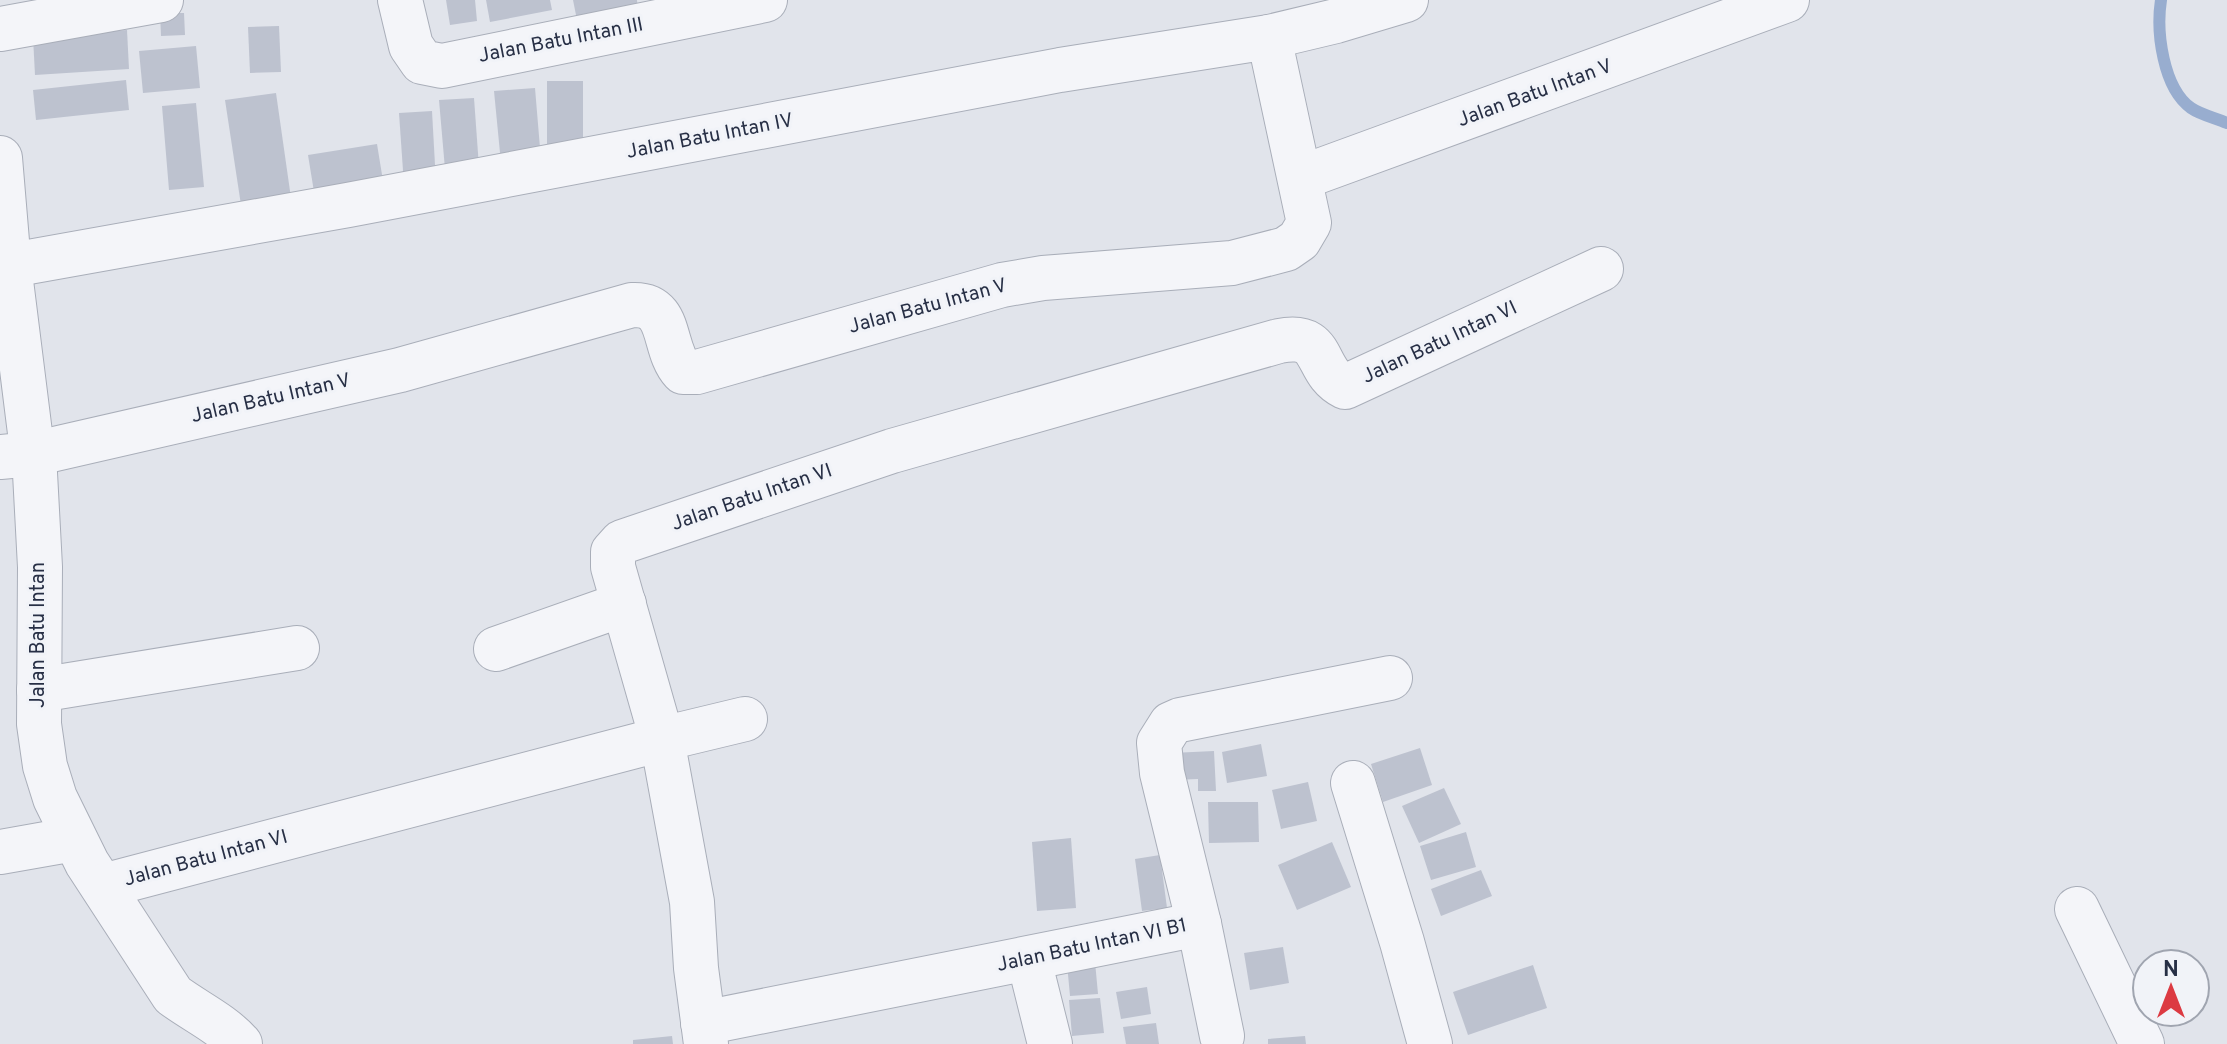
<svg xmlns="http://www.w3.org/2000/svg" width="2227" height="1044" font-family="Overpass,sans-serif">
  <style>
    .lines { fill: none; stroke-linecap: round; stroke-linejoin: round }
    .stream { stroke: #98adcf; stroke-width: 12 }
    .building { fill: #bdc2cf }
    .minor-casing { stroke: #a9aeb9; stroke-width: 46 }
    .minor { stroke: #f4f5f9; stroke-width: 44 }
    .labels { text-anchor: middle; dominant-baseline: central; stroke-width: 6; stroke-linejoin: round; paint-order: stroke }
    .street-label { font-size: 20px; fill: #272f45; stroke: #f1f3f8 }
  </style>
  <rect width="100%" height="100%" fill="#e1e4eb"/>
  <g class="lines">
    <path class="stream" d="M2161,0C2156,32 2163,88 2191,108C2201,115 2216,118 2227,123"/>
  </g>
  <g class="building">
    <path d="M446,0H475L477,21L450,25Z"/>
    <path d="M486,0H550L552,10L490,22Z"/>
    <path d="M573,0H637L638,11L577,20Z"/>
    <path d="M160,13H184L185,35L161,36Z"/>
    <path d="M279,26L281,72L250,73L248,27Z"/>
    <path d="M127,30L129,69L35,75L33,37Z"/>
    <path d="M196,46L200,88L143,93L139,51Z"/>
    <path d="M126,80L129,110L36,120L33,90Z"/>
    <rect x="547" y="81" width="36" height="69"/>
    <path d="M535,88L541,160L501,163L494,91Z"/>
    <path d="M276,93L291,198L241,205L225,100Z"/>
    <path d="M474,98L479,167L445,169L439,100Z"/>
    <path d="M196,103L204,187L169,190L162,106Z"/>
    <path d="M432,111L436,183L404,185L399,113Z"/>
    <path d="M377,144L384,187L315,198L308,155Z"/>
    <path d="M1261,744L1267,776L1227,783L1222,752Z"/>
    <path d="M1420,748L1432,785L1383,802L1371,764Z"/>
    <path d="M1214,751L1216,791H1198V779L1173,780L1172,753Z"/>
    <path d="M1308,782L1317,821L1281,829L1272,790Z"/>
    <path d="M1444,788L1461,824L1419,843L1402,806Z"/>
    <path d="M1208,802H1258L1259,842L1209,843Z"/>
    <path d="M1466,832L1476,867L1431,880L1420,846Z"/>
    <path d="M1071,838L1076,908L1037,911L1032,842Z"/>
    <path d="M1332,842L1351,887L1297,910L1278,865Z"/>
    <path d="M1160,855L1167,908L1142,911L1135,859Z"/>
    <path d="M1481,870L1492,896L1441,916L1431,889Z"/>
    <path d="M1283,947L1289,983L1250,990L1244,953Z"/>
    <path d="M1095,962L1098,994L1070,996L1067,964Z"/>
    <path d="M1533,965L1547,1008L1468,1035L1453,992Z"/>
    <path d="M1147,987L1151,1014L1121,1019L1116,992Z"/>
    <path d="M1100,998L1104,1033L1072,1036L1069,1000Z"/>
    <path d="M1156,1023L1159,1044H1126L1123,1027Z"/>
    <path d="M672,1036L673,1044H633V1040Z"/>
    <path d="M1305,1036L1306,1044H1268V1039Z"/>
  </g>
  <g class="lines">
    <defs>
      <g id="minor">
        <path d="M400,0L411,46L422,62L442,66L765,0"/>
        <path d="M0,29L161,0"/>
        <path d="M1269,37L1336,21L1406,0"/>
        <path d="M0,158L9,265L35,473L40,567L39,724L45,766L55,798L87,863L173,995C196,1012 221,1023 240,1044"/>
        <path d="M1300,178L1787,0"/>
        <path d="M0,267L348,205L1060,70L1269,37L1309,223L1299,240L1286,249L1232,263L1043,278L1002,285L697,372H683C661,348 674,303 632,305L400,370L33,454L0,457"/>
        <path d="M496,649L624,604"/>
        <path d="M39,690L297,648"/>
        <path d="M1353,783L1402,942L1430,1044"/>
        <path d="M0,852L74,839"/>
        <path d="M103,886L662,739L613,567V552L622,542L892,451L1279,341C1328,331 1312,371 1345,387L1601,269"/>
        <path d="M2077,909L2142,1044"/>
        <path d="M1029,960L1050,1044"/>
        <path d="M703,1023L1199,924"/>
        <path d="M1222,1036L1199,924L1162,773L1159,743L1171,724L1180,720L1390,678"/>
        <path d="M706,1044L696,968L692,902L662,739L745,719"/>
      </g>
    </defs>
    <use href="#minor" class="minor-casing"/>
    <use href="#minor" class="minor"/>
  </g>
  <g class="labels">
    <g class="street-label">
      <text transform="translate(561 41) rotate(-11)">Jalan Batu Intan III</text>
      <text transform="translate(1535 94) rotate(-20)">Jalan Batu Intan V</text>
      <text transform="translate(710 137) rotate(-11)">Jalan Batu Intan IV</text>
      <text transform="translate(928 307) rotate(-15)">Jalan Batu Intan V</text>
      <text transform="translate(1440 343) rotate(-25)">Jalan Batu Intan VI</text>
      <text transform="translate(271 399) rotate(-13)">Jalan Batu Intan V</text>
      <text transform="translate(752 498) rotate(-19)">Jalan Batu Intan VI</text>
      <text transform="translate(39 635) rotate(-90)">Jalan Batu Intan</text>
      <text transform="translate(206 859) rotate(-15)">Jalan Batu Intan VI</text>
      <text transform="translate(1092 946) rotate(-12)">Jalan Batu Intan VI B1</text>
    </g>
  </g>
  <g transform="translate(2171 988)"><circle r="38" fill="#f1f3f8" stroke="#a0a5b0" stroke-width="2"/>
  <path d="M0-6L14 30L0 20L-14 30Z" fill="#dc3a42"/>
  <text y="-12" font-size="22" font-weight="bold" text-anchor="middle" fill="#272f45">N</text>
  </g>
</svg>
